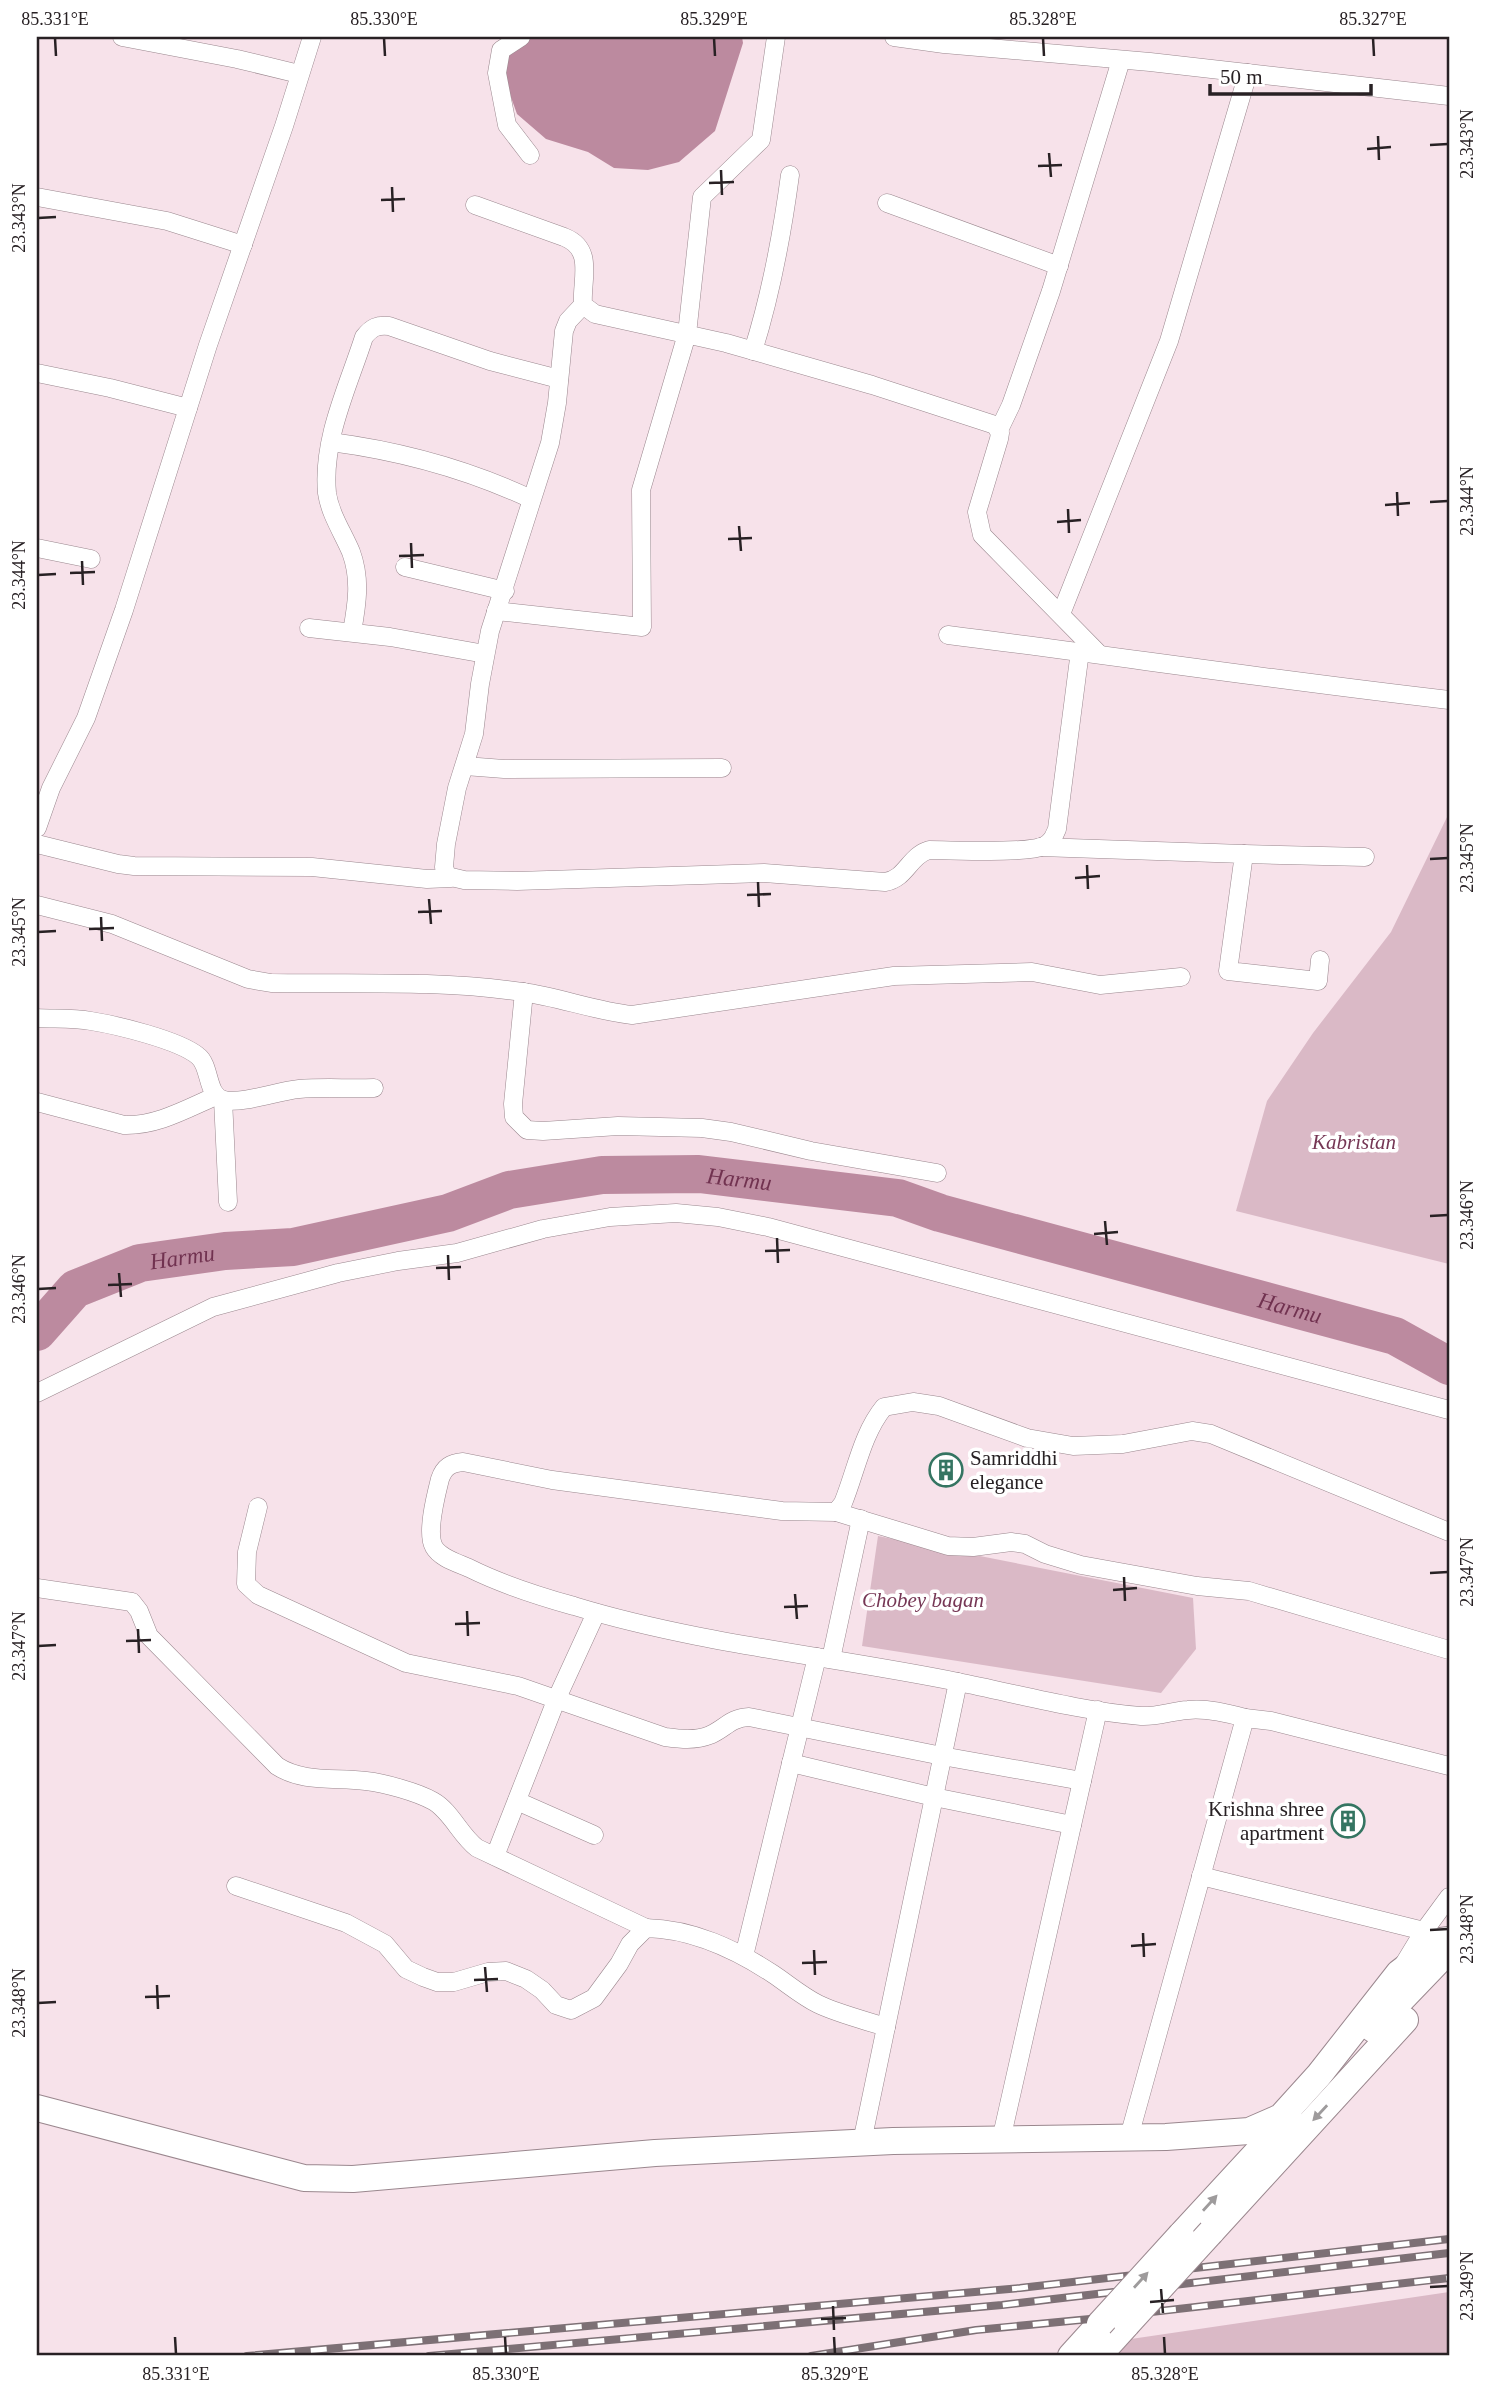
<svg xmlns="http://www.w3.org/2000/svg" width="1486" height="2393" font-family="Georgia,serif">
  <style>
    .green { fill: #dab9c6 }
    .water { fill: #bc8a9f }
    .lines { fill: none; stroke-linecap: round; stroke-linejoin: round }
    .river { stroke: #bc8a9f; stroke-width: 38 }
    .street-casing { stroke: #9a878e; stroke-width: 19 }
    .secondary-casing { stroke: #9a878e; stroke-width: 28 }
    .street { stroke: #fff; stroke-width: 18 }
    .secondary { stroke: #fff; stroke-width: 26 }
    .rail-casing { stroke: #7d7075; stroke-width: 8 }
    .rail { stroke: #fff; stroke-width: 5; stroke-dasharray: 16; stroke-linecap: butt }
    .secondary-bridge-casing { stroke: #9a878e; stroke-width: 28; stroke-linecap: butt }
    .secondary-bridge { stroke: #fff; stroke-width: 26 }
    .oneway { fill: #9e9b9c }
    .ticks { fill: none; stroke: #282124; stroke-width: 2.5 }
    .labels { text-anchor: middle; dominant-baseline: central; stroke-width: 7; stroke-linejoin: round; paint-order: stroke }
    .park-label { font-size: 21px; font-style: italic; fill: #763755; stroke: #fff }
    .poi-label { font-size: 21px; fill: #282124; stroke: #fff; text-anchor: start }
    .water-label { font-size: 23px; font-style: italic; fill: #713250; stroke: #fff }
    .neatline { fill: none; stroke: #282124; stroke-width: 2.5 }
    .ticks-label { font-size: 18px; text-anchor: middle; fill: #282124 }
  </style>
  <rect width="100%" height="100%" fill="#f7e2ea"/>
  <g class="green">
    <path d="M1449,808V1264L1236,1211L1267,1101L1313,1033L1391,932L1448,815Z"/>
    <path d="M878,1536L1193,1598L1196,1649L1161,1693L862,1646Z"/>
    <path d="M1449,2292V2356H1099L1097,2344Z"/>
  </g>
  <path class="water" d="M514,37H742L743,43L715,131L679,162L648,170L614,168L588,152L546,139L517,114L503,75Z"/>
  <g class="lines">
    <path class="river" id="s1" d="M37,1332L75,1289L140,1263L225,1251L293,1247L448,1213L509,1190L602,1175L699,1174L898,1198L940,1213L1395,1336L1449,1366"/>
    <defs>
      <g id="street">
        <path d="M122,37L237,59L299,74"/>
        <path d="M521,37L501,50L497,73L507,125L530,155"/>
        <path d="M894,37L944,44L1150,62L1449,96"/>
        <path d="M37,197L167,221L243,245"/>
        <path d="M887,203L1059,266"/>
        <path d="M475,205L564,237C595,249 581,280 583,305L595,314L726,343L872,385L995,425L1000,433L999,439L977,512L982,535L1099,654"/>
        <path d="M583,305L568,321L564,331L557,403L550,443L490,631L480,684L474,734L457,788L446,844L444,867L447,876L464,880L517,881L764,873L885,882C906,879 909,856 929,850C954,850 1025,854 1044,846C1052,842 1054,836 1057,829L1080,651"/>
        <path d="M753,351C771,294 782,235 790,175"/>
        <path d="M37,373L110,388L188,408"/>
        <path d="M999,430L1011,405L1051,291L1121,60"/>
        <path d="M331,442C400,451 467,469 531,499"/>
        <path d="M37,548L91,559"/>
        <path d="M405,567L505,591"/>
        <path d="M496,611L642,627L641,490L687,334L702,197L761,140L776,37"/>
        <path d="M1061,614L1169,341L1248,73"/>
        <path d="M309,628L390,637L485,654"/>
        <path d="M352,632C357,604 361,579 351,552C343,533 330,514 327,493C322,439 348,387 364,337C372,327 377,325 389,326L490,361L559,379"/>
        <path d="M948,635C1115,656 1282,681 1449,700"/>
        <path d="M465,766L504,769L722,768"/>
        <path d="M37,828L51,788L86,718L124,610L208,345L284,126L312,37"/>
        <path d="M37,844L118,864L134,866L312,867L427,879L451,878"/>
        <path d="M1040,847L1244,854L1228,971L1318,981L1320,960"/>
        <path d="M1244,854L1365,857"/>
        <path d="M37,905L112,924L248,979L271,983C354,984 440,980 522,992C559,997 595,1011 632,1015L894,976L1032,972L1100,985L1181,977"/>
        <path d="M524,992L513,1104L514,1117L527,1130L543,1131L618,1126L702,1128L731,1132L811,1151L937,1173"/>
        <path d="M37,1018C55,1019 73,1018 91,1021C116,1025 179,1040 198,1056C211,1066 206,1096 224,1100C244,1104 277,1091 299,1089C324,1087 349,1089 374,1088"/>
        <path d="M223,1100L228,1202"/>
        <path d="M37,1102L124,1125C157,1126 186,1109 216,1096"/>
        <path d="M37,1393L213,1307L338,1273L398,1261L457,1253L543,1229L610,1217L676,1213L718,1217L768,1227L1449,1410"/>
        <path d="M258,1507L247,1552L246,1584L258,1595L406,1663L518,1686L665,1737C680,1739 695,1741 710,1735C726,1728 730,1718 749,1717L942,1756L1082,1781"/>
        <path d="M836,1512L948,1546L973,1547L1011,1542L1025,1544L1045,1554L1081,1565L1197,1586L1249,1591L1449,1650"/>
        <path d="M37,1588L132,1602L139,1611L149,1636L277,1766C303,1783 336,1777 366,1781C384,1783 417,1792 433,1801C451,1811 460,1835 477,1848L646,1928"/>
        <path d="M831,1659L861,1519"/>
        <path d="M1245,1718C1227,1713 1207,1708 1188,1710C1172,1711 1157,1717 1141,1716C1079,1711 1018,1694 958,1682C830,1656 699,1644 574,1606C538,1596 503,1585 469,1568C458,1563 440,1558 434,1547C426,1533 436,1495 440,1479C444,1467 451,1463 463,1462L552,1480L782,1511L836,1512L843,1503C856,1471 862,1434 884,1407L913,1402L939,1406L1027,1438L1073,1446L1123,1444L1192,1431L1211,1434L1449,1532"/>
        <path d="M791,1763L934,1797L1072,1825"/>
        <path d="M517,1801L594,1835"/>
        <path d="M495,1856L557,1698L596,1613"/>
        <path d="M1201,1876L1424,1931"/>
        <path d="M236,1886L346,1923L385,1944L406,1969L423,1977L437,1982H454L488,1972L506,1971L526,1979L542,1990L556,2005L571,2010L594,1998L619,1964L630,1944L646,1928C693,1929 735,1949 773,1974C788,1984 802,1996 818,2004C839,2014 864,2020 886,2027"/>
        <path d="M744,1956L817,1657"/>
        <path d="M1404,1964L1424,1931L1449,1897"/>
        <path d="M1129,2137L1245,1718L1271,1721L1449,1766"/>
        <path d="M1001,2140L1098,1710"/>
        <path d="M862,2142L958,1682"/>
      </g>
      <g id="secondary">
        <path d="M1373,2029L1446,1953"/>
        <path d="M37,2108L304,2178L353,2179L655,2153L893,2141L1166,2137L1249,2131L1281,2117L1319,2075L1399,1973L1441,1941L1449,1940"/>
        <path d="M1211,2232L1405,2020"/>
        <path d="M1181,2235L1289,2118"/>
        <path d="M1071,2356L1100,2324"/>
        <path d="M1098,2356L1127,2324"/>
      </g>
    </defs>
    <use href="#street" class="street-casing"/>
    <use href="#secondary" class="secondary-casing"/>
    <use href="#street" class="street"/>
    <use href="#secondary" class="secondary"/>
    <defs>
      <g id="rail">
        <path d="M247,2356L1020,2288L1449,2239"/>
        <path d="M429,2356L1002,2305L1449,2253"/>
        <path d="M811,2356L976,2330L1090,2319L1449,2278"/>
      </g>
    </defs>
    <use href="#rail" class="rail-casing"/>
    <use href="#rail" class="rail"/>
    <defs>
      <g id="secondary-bridge">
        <path d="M1100,2324L1181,2235"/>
        <path d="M1127,2324L1211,2232"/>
      </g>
    </defs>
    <use href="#secondary-bridge" class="secondary-bridge-casing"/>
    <use href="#secondary-bridge" class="secondary-bridge"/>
  </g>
  <defs><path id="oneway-solid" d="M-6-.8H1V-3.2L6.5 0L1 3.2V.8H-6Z" transform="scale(1.75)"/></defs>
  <g class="oneway">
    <use href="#oneway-solid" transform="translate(1320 2113) rotate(133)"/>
    <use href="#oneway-solid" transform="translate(1210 2203) rotate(-48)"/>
    <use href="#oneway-solid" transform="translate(1141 2280) rotate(-48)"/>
  </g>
  <path class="ticks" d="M55,38L56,56M384,38L385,56M714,38L715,56M1043,38L1044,56M1373,38L1374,56M1378,136L1379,160M1430,145L1448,144M1367,149L1391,147M1049,153L1051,177M1038,166L1062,165M721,170L722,195M709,183L734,182M392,187L393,212M381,200L405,199M38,218L56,217M1397,492L1398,516M1430,502L1448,501M1385,505L1410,503M1068,509L1069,533M1057,522L1081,520M739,526L741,551M728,539L752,538M411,543L412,568M399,556L424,555M82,561L83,585M70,573L95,572M38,575L56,574M1430,859L1448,858M1087,865L1088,889M1075,878L1100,876M758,882L759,907M747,895L771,894M429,899L431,924M418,912L442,911M101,917L102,941M89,929L114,928M38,932L56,931M1430,1216L1448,1215M1105,1221L1107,1245M1094,1234L1118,1232M777,1238L778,1263M765,1251L790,1250M448,1255L449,1280M436,1268L461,1267M119,1273L121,1297M108,1285L132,1284M38,1289L56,1288M1430,1573L1448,1572M1124,1577L1125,1601M1113,1590L1137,1588M795,1594L797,1619M784,1607L808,1606M467,1611L468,1636M455,1624L480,1623M138,1629L139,1653M126,1641L151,1640M38,1646L56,1645M1430,1930L1448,1929M1143,1933L1144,1957M1131,1946L1156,1944M814,1950L815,1975M802,1963L827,1962M485,1967L487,1992M474,1980L498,1979M157,1985L158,2009M145,1997L170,1996M38,2003L56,2002M1430,2287L1448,2286M1161,2289L1163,2313M1150,2302L1174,2300M833,2306L834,2330M821,2319L846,2318M175,2337L176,2354M505,2337L506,2354M834,2337L835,2354M1164,2337L1165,2354"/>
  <defs>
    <symbol id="building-ring" viewBox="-11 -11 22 22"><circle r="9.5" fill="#fff" stroke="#357562" stroke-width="1.5"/><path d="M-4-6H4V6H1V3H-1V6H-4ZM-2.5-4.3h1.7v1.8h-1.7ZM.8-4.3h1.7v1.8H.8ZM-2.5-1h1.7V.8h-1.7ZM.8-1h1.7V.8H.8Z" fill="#357562"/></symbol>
  </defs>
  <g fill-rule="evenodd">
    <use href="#building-ring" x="927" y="1451" width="38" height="38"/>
    <use href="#building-ring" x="1329" y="1802" width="38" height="38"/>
  </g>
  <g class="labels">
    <g class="park-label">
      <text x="1354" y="1142">Kabristan</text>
      <text x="923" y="1600">Chobey bagan</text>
    </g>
    <g class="poi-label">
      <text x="970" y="1458">Samriddhi<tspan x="970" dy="24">elegance</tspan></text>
      <text x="1324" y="1809" text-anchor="end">Krishna shree<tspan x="1324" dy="24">apartment</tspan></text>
    </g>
    <g class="water-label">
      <text stroke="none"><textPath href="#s1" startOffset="737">Harmu</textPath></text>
      <text stroke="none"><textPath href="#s1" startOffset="170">Harmu</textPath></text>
      <text stroke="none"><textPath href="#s1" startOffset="1304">Harmu</textPath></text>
    </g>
  </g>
  <rect width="1486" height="2393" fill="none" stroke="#ffffff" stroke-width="77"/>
  <path d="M1210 84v10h161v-10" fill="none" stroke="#282124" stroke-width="3.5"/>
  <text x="1220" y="84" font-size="21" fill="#282124" stroke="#ffffff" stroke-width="5" paint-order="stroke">50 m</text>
  <rect x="38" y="38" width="1410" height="2316" class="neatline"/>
  <g class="ticks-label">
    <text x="55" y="25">85.331°E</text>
    <text x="384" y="25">85.330°E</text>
    <text x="714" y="25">85.329°E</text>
    <text x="1043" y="25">85.328°E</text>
    <text x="1373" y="25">85.327°E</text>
    <text transform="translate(1467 144) rotate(-90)" y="6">23.343°N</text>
    <text transform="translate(19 218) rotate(-90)" y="6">23.343°N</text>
    <text transform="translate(1467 501) rotate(-90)" y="6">23.344°N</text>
    <text transform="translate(19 575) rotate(-90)" y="6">23.344°N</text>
    <text transform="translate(1467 858) rotate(-90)" y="6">23.345°N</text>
    <text transform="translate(19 932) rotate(-90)" y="6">23.345°N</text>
    <text transform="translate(1467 1215) rotate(-90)" y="6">23.346°N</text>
    <text transform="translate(19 1289) rotate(-90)" y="6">23.346°N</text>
    <text transform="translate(1467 1572) rotate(-90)" y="6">23.347°N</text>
    <text transform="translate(19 1646) rotate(-90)" y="6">23.347°N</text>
    <text transform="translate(1467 1929) rotate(-90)" y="6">23.348°N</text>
    <text transform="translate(19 2003) rotate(-90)" y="6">23.348°N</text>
    <text transform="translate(1467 2286) rotate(-90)" y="6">23.349°N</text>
    <text x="176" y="2380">85.331°E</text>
    <text x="506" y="2380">85.330°E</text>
    <text x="835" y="2380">85.329°E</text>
    <text x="1165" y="2380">85.328°E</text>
  </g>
</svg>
